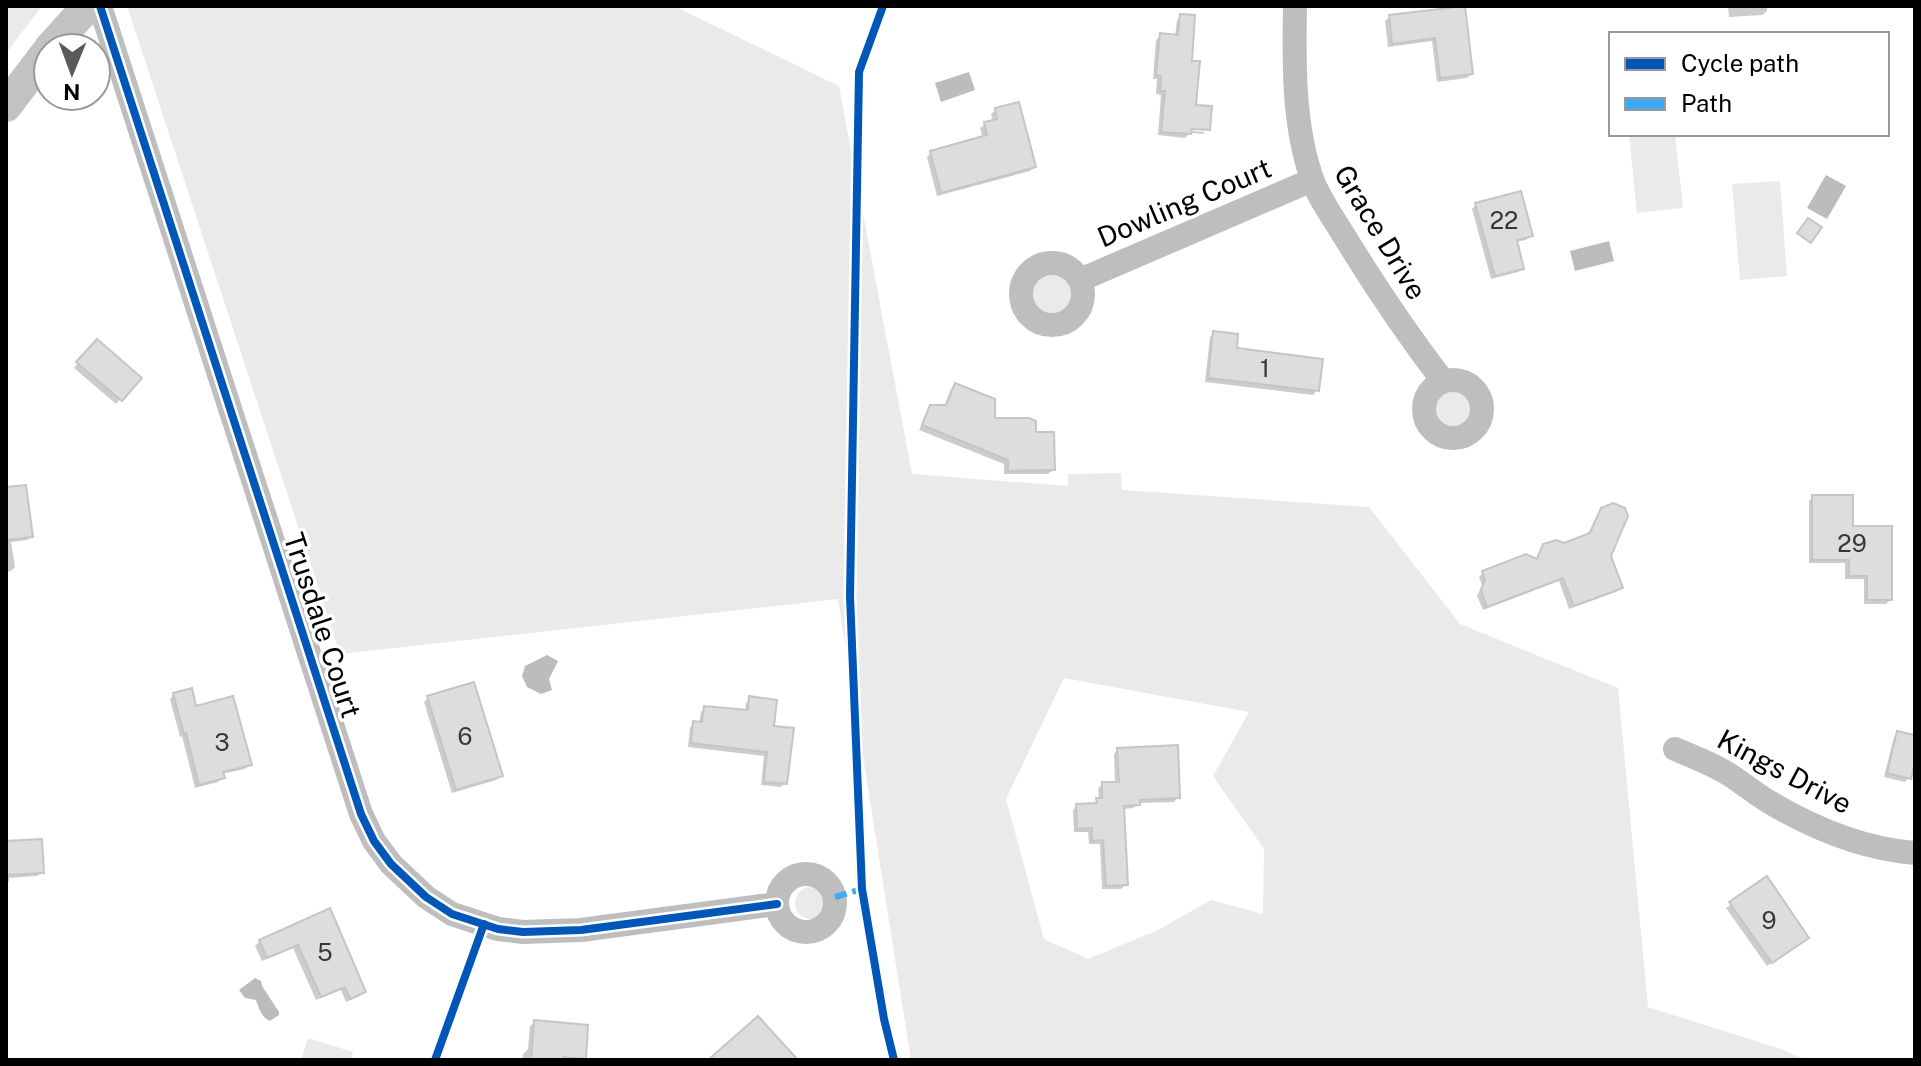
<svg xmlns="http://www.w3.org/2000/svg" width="1921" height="1066" font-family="'Public Sans',sans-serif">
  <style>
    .green { fill: #eaeaea; fill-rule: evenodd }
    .water { fill: #bcbcbc }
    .shadow { fill: #0003 }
    .building { fill: #ddd; stroke: #c5c5c5; stroke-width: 2 }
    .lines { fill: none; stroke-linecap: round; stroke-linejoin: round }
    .street { stroke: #bebebe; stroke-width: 24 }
    .secondary { stroke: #c2c2c2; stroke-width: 32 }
    .quiet { stroke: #3fa9f5; stroke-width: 6; stroke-dasharray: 12 6; stroke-linecap: butt }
    .cycleway-casing { stroke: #fff; stroke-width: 13 }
    .cycleway { stroke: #0057b8; stroke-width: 8 }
    .labels { text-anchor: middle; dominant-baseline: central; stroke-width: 7; stroke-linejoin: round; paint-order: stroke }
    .number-label { font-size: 24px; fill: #373737 }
    .street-label { font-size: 28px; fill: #000; stroke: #fff }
  </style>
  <rect width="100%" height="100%" fill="#fff"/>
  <g class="green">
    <path d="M6,6H42L6,53Z"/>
    <path d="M127,6H674L839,86L912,474L1068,486V474L1121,473L1122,490L1369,507L1460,624L1618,688L1648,1007L1784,1050L1806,1060H911L838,599L340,654ZM1064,678L1249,712L1213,776L1264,849L1263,914L1211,900L1158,930L1088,959L1044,939L1006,799Z"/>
    <path d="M1629,134H1675L1683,208L1637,213Z"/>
    <path d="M1780,181L1787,276L1740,280L1732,184Z"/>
    <circle cx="1052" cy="293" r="25"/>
    <circle cx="1453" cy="410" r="22"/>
    <circle cx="811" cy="903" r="16"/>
    <path d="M308,1038L353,1052L351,1060H301Z"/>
  </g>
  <g class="water">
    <path d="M969,72L975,90L941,102L935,83Z"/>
    <path d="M1826,175L1846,186L1827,219L1807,208Z"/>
    <path d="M1609,241L1614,261L1575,271L1570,251Z"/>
    <path d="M547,655L558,661L549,679L552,690L541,694L527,687L522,676L525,666Z"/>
    <path d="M255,978L261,981L262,986L279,1012V1015L270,1021C261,1017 259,1008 256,1000L245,998L239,990Z"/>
  </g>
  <g class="shadow">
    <path d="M1728,6H1767V11L1762,15L1729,17Z"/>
    <path d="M1463,8L1471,74L1467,78L1437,82L1432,41L1388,47L1385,21L1390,17Z"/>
    <path d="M1181,16L1190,62L1194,106L1208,130L1182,126V130L1205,132L1203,134L1190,133L1185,138L1158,135L1161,95L1156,94L1157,79H1153L1156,40L1161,35L1175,37L1177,20Z"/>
    <path d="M996,110L1034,167L1030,171L937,196L927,157L931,153L983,139L980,128L985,124L993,122L991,114Z"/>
    <path d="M1476,205L1530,235L1526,240L1515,242L1522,268L1518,272L1491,279L1472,209Z"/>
    <path d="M1214,333L1234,350L1317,390L1313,395L1205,382L1210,337Z"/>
    <path d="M97,341L140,378L116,404L74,368Z"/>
    <path d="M955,385L993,420L1034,434L1053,470L1048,474H1004V464L919,430L927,411L931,407H944L951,389Z"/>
    <path d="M6,489L31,536L27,540L11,542L15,567L11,571L6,572Z"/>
    <path d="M1813,497L1851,528L1890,600L1886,604H1864V579H1845V563H1809V501Z"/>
    <path d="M1602,510L1609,556L1621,587L1616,592L1569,609L1559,581L1483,610L1477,596L1482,585L1479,577L1483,573L1535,561L1539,551L1544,546L1564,545L1587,536L1597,515Z"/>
    <path d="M174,694L195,708L249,764L245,769L221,774L222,778L218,782L195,788L182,736L180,737L170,699Z"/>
    <path d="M428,698L501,775L496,780L452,793L424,702Z"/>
    <path d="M750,699L772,728L785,783L781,787L761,785L764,756L688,747L690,728L694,723L699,724L701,712L705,708L745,712L746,703Z"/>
    <path d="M1898,733L1915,737V776L1910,775L1905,782L1884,777L1894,737Z"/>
    <path d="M1118,749L1178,797L1174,802L1139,803L1133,808L1123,809L1126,884L1121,889H1102L1100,844H1089L1088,832H1074L1073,810L1077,806L1092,805L1099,800L1098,789L1102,784H1115L1114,754Z"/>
    <path d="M6,843L42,872L37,876L9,878V881L6,884Z"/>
    <path d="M1766,879L1802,942L1767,966L1726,908Z"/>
    <path d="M329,911L364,992L360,996L346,1002L341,990L316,1000L293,948L262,961L255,946L260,941Z"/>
    <path d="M535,1022L584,1058L582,1060H522L523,1054L528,1049L530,1026Z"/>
  </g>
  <g class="building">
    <path d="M1465,6L1473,74L1440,78L1435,38L1392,44L1389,15Z"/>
    <path d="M1180,14L1195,15L1192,61H1200L1196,105L1212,106L1210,130L1192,129L1191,134L1161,132L1165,91H1160L1161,76L1156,75L1160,33L1178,35Z"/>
    <path d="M1019,102L1036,167L941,193L930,151L987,135L984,122L997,119L995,108Z"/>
    <path d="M1521,191L1533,236L1517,240L1524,269L1495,276L1475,203Z"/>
    <path d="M1808,218L1822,227L1811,243L1797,233Z"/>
    <path d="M1213,331L1238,334L1237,348L1323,359L1319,391L1208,378Z"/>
    <path d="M97,339L142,378L122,401L76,362Z"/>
    <path d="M955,383L995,399V418H1029L1036,421V432H1054L1055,470L1008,471V460L922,425L930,405H946Z"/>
    <path d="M26,485L33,537L6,540V487Z"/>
    <path d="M1812,495H1853V526H1892V600H1867V576H1849V560H1812Z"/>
    <path d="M1613,503L1625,508L1628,516L1611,556L1623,588L1574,606L1563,578L1487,607L1481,590L1485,580L1482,571L1526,554L1537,559L1543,544L1556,540L1564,543L1590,533L1601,508Z"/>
    <path d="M474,682L503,776L456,790L427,696Z"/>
    <path d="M192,688L196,706L233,696L252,765L223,772L225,778L199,785L186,733L184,734L173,693Z"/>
    <path d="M749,696L777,700L774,726L794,728L787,784L764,782L767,752L691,743L693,721L702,722L704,706L748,710Z"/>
    <path d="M1897,731L1915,735V763L1911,779L1887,773Z"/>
    <path d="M1178,745L1180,798L1140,800V805L1124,806L1128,885L1106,886L1103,840L1092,841V828L1077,829L1076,804L1097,803L1096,798H1102V782H1119L1117,748Z"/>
    <path d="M42,839L44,873L6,875V841Z"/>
    <path d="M1767,876L1809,938L1772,963L1729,902Z"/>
    <path d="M330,908L366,992L350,999L345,987L321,997L298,945L267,958L259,940Z"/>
    <path d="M758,1016L798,1060H708Z"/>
    <path d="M534,1020L588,1025L586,1059L563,1057V1060H531Z"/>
  </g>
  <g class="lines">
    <g class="street">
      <path d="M100,6L361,814L374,841L391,864L426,897L452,914L498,929L523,932L581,930L777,904"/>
      <path d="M1295,6C1294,62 1293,122 1311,176C1318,197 1332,216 1343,234C1374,285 1407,334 1443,381"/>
      <circle cx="1052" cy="294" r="31"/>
      <path d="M1080,280L1312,180"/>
      <circle cx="1453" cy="409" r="29"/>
      <path d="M1675,749C1694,757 1713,764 1730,775C1744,784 1757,795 1771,803C1815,829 1864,849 1915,853"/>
      <circle cx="806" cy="903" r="29"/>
    </g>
    <g class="secondary">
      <path d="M50,48L88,6"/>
      <path d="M6,106L48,51"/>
    </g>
    <path class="quiet" d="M835,897L862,889"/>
    <defs>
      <g id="cycleway">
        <path d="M100,6L361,814L374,841L391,864L426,897L452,914L498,929L523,932L581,930L777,904"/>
        <path d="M883,6L859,72L850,596L862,889L884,1019L894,1060"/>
        <path d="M435,1060L484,924"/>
      </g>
    </defs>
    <use href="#cycleway" class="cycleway-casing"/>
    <use href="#cycleway" class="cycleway"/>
  </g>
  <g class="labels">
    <g class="number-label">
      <text x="1504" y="220">22</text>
      <text x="1265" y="368">1</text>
      <text x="1852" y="543">29</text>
      <text x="465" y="736">6</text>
      <text x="222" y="742">3</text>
      <text x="1769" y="920">9</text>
      <text x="325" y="952">5</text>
    </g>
    <g class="street-label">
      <text transform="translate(1184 202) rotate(-23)">Dowling Court</text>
      <text transform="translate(1381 232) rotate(59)">Grace Drive</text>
      <text transform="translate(323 625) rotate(72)">Trusdale Court</text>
      <text transform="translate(1785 771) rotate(28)">Kings Drive</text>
    </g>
  </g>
  <rect width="1921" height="1066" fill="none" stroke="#000000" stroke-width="16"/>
  <rect x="1609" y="32" width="280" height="104" fill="#ffffff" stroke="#999999" stroke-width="2"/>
  <rect x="1625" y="58" width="40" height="12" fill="#0057b8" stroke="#999999" stroke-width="2"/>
  <text x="1681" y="72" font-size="24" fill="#000000">Cycle path</text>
  <rect x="1625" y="98" width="40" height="12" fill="#3fa9f5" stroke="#999999" stroke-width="2"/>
  <text x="1681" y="112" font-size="24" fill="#000000">Path</text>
  <g transform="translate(72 72) rotate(181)"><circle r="38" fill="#ffffff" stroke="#999999" stroke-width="2"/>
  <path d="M0-6L14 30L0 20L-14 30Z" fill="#595959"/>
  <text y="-12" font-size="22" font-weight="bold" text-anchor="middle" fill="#000000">N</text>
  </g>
</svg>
